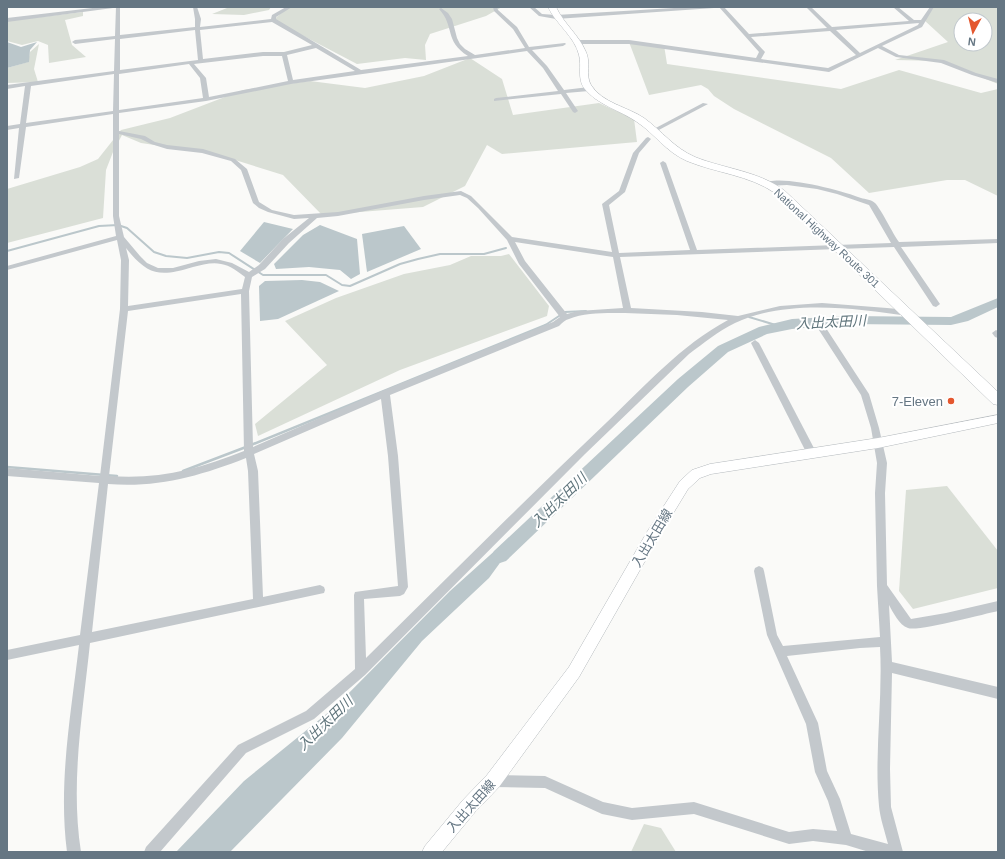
<svg xmlns="http://www.w3.org/2000/svg" width="1005" height="859" font-family="Helvetica,'Noto Sans JP',sans-serif">
  <style>
    .green { fill: #dadfd7; fill-rule: evenodd }
    .water { fill: #bbc7cb }
    .lines { fill: none; stroke-linecap: round; stroke-linejoin: round }
    .stream-far1 { stroke: #bbc7cb; stroke-width: 2 }
    .stream { stroke: #bbc7cb; stroke-width: 2.5 }
    .river { fill: #bbc7cb; fill-rule: evenodd }
    .major-casing { stroke: #b5babe; stroke-width: 1 }
    .highway-casing { stroke: #b4b9bd; stroke-width: 1 }
    .minor { fill: #c3c8cc; fill-rule: evenodd }
    .major { fill: #fff; fill-rule: evenodd }
    .highway { fill: #fff; fill-rule: evenodd }
    .poi-dot { fill: #e4572e; stroke: #fff; stroke-width: 1.5 }
    .labels { text-anchor: middle; dominant-baseline: central; stroke-width: 4; stroke-linejoin: round; paint-order: stroke }
    .far-street-label { font-size: 11px; fill: #657683; stroke: #fff }
    .poi-label { font-size: 13px; fill: #657683; stroke: #fff; text-anchor: end }
    .street-label { font-size: 13px; fill: #657683; stroke: #fff }
    .water-label { font-size: 14px; font-style: italic; fill: #60757c; stroke: #fff }
  </style>
  <rect width="100%" height="100%" fill="#fafaf8"/>
  <g class="green">
    <path d="M223,7H271L269,10L244,15L212,14L227,8Z"/>
    <path d="M289,7H502L486,16L430,34L425,45L426,60L405,58L357,64L273,20Z"/>
    <path d="M934,7H998V84L942,61L895,60L948,42L924,20ZM961,20H985V44H961Z"/>
    <path d="M83,12V16L65,20L72,45L86,57L49,63L48,45L38,41L22,45L7,41V21Z"/>
    <path d="M629,42L664,45L667,64L841,89L899,70L981,93L998,89V196L965,180H947L869,193L831,158L734,109L714,96L708,89L701,85L649,95Z"/>
    <path d="M39,44L34,69L38,82L7,83V68L28,62L30,52Z"/>
    <path d="M470,58L502,79L513,115L599,103L634,119L637,142L502,154L487,145L465,186L423,207L322,215L283,175L216,154L141,143L122,135L113,152L106,170L103,218L7,243V189L80,167L98,159L121,130L170,118L243,90L310,81L365,88L424,76Z"/>
    <path d="M509,254L549,306L547,316L400,370L258,436L255,424L327,365L285,321L336,298L404,274L450,265L471,256H501Z"/>
    <path d="M947,486L998,551V588L913,609L899,591L906,490Z"/>
    <path d="M644,824L661,828L676,852H631Z"/>
  </g>
  <g class="water">
    <path d="M7,42L21,47L37,42L30,50L29,62L7,68Z"/>
    <path d="M264,222L293,229L260,263L240,251Z"/>
    <path d="M320,225L357,239L360,274L351,279L340,270L309,267L276,269L274,264L303,235Z"/>
    <path d="M404,226L421,249L367,272L362,234Z"/>
    <path d="M302,280L320,282L339,291L278,319L260,321L259,286L265,281Z"/>
    <path d="M515,542L489,578L422,641L342,738L230,852H176L244,781L335,707L450,591L499,547Z"/>
  </g>
  <g class="lines">
    <g class="stream-far1">
      <path d="M7,251L99,226L118,225L127,228L154,252L166,256L187,258L219,252L229,253L263,275H326L342,285L350,286L400,264L418,259L440,254H484L506,248"/>
      <path d="M749,317L779,326"/>
      <path d="M544,326L565,312L586,311"/>
    </g>
    <g class="stream">
      <path d="M776,325L781,326"/>
      <path d="M251,445L546,325"/>
      <path d="M7,467L117,476"/>
      <path d="M183,471L246,447"/>
    </g>
    <path class="river" d="M998,298V307L968,321L951,325L847,324L792,329L767,334L728,352L688,387L506,561L500,563L494,561L491,556L494,551L678,379L718,346L759,327L792,319L847,316L951,317Z"/>
    <defs>
      <path id="major" d="M998,415V423L878,448L711,474L700,478L688,489L657,540L579,677L499,787L475,812L442,852H422L425,846L463,800L487,775L569,667L647,532L680,481L692,470L710,464L878,438Z"/>
      <path id="highway" d="M548,7H556C564,24 579,35 586,52C591,62 585,75 591,85C602,103 628,107 644,118C662,131 674,148 695,157C725,169 759,171 785,191L998,392V405L993,404L775,193C749,175 716,173 687,161C666,152 655,134 637,122C620,110 597,105 584,88C577,78 582,66 579,55C575,37 556,24 548,7Z"/>
    </defs>
    <use href="#major" class="major-casing"/>
    <use href="#highway" class="highway-casing"/>
    <g class="minor">
      <path d="M101,7H115L113,8L7,22V18Z"/>
      <path d="M116,7H120V35L195,27V19L193,7H197L201,19L200,27L271,19L272,15L286,7H292L276,17V19L361,70L468,56C444,41 455,26 439,9L441,8L448,13L452,19L457,38L460,44L465,49L475,55L525,48L513,29L494,11L493,7H497L498,10L517,27L529,47L565,43L566,44L563,46L532,50L547,66L564,90L589,87L592,89L589,91L566,93L578,111L575,113L573,112L561,94L494,101V99L496,98L558,91L543,68L527,51L291,84L206,101L119,113V131L145,136L155,142L167,145L203,149L235,159L247,169L259,202L272,210L294,215L338,212L424,196L461,191L471,196L512,237L612,252L602,204L619,191L633,153L646,138L648,137L651,139L639,153L625,192L609,205L619,253L690,250L660,163L663,161L666,163L697,250L891,243L869,205L837,194L817,189L787,185L766,186L763,184C777,173 843,191 861,198C865,199 872,200 875,203C881,209 893,234 899,242L998,239V243L901,247L940,304L936,307L933,306L894,247L620,257L631,308L702,312L738,316L780,306L822,303L887,308L908,310L912,313L908,316C854,308 786,299 735,323C718,331 704,343 689,354L585,454L365,675L314,719L246,753L160,852H144L146,847L238,745L306,711L355,669L354,595L355,592L398,586L388,456L381,399L254,454L258,471L263,597L320,585L324,587L325,590L324,593L90,643C83,712 70,782 81,852H67C58,783 71,714 79,645L7,660V650L80,635L99,483L7,476V468L100,476L120,309L121,260L117,240L7,270V266L116,236L113,216V114L26,127L19,178L14,179L19,128L7,130V126L20,124L25,86L7,89V85L114,71L115,39L75,44L72,42L75,40L115,36ZM272,22L312,45L284,52H263L203,59L200,30ZM195,30L198,60L120,70V39ZM316,48L355,71L293,80L287,55ZM263,56H282L288,81L209,97L206,78L194,64ZM189,64L200,78L203,98L119,110V74ZM114,74L113,111L26,123L31,86ZM119,134L141,139L151,144L167,149L202,153L231,161L241,170L253,203L259,208L268,212L294,219L309,218L283,239L259,265L249,272L232,263L216,259L199,261L173,268H158L147,263L140,256L124,237L119,216ZM460,195L467,198L478,208L507,240L519,264L560,317L553,322L382,391L253,447L249,291L252,277L265,269L289,243L317,218L338,216L424,200ZM515,242L613,257L623,308L578,311L567,314L525,261ZM126,248C148,276 160,277 193,267C202,265 212,262 221,264C230,265 238,272 245,277L242,289L128,306L129,260ZM241,294L244,451C199,469 158,480 109,476L128,311ZM625,313L677,315L728,320C681,345 644,387 606,423C525,500 446,579 366,658L364,599L400,596L404,594L408,587L398,456L390,395L559,326C562,323 565,320 569,319C585,312 608,313 625,313ZM246,458L248,471L253,599L92,632L108,484C158,488 200,476 246,458Z"/>
      <path d="M529,7H534L542,14L556,15L691,7H716L714,8L556,19L539,16Z"/>
      <path d="M719,7H724L749,34L827,28L806,7H811L832,27L909,21L893,7H898L914,20H921L930,7H934L922,27L882,46L899,55L944,60L976,73L998,79V83L972,75L941,63L896,57L878,48L829,72L629,44H577L574,42L577,40H629L756,58L759,52ZM919,23L918,25L860,53L836,30ZM830,31L856,55L828,68L761,59L765,52L751,37Z"/>
      <path d="M703,103L708,104L655,132L650,131Z"/>
      <path d="M821,324L824,325L869,394L879,428L887,463L885,493L887,585L911,619L946,613L998,601V611C984,614 917,632 908,628C899,625 893,612 889,605L892,662L998,687V699L892,673L890,769L891,807L903,852H869L846,845L813,841L789,844L694,814L632,820L602,814L545,788L493,787L489,785L487,781L489,777L493,775L545,776L603,802L632,808L694,802L789,832L813,829L837,831L828,801L815,772L806,724L767,635L754,571L755,568L759,566L763,568L764,571L777,635L783,646L880,637L877,586L875,493L877,463L871,428L861,395L817,327ZM880,647C883,700 874,753 879,806C880,818 885,832 888,844L851,834L840,799L827,771L818,723L787,656L860,648Z"/>
      <path d="M996,330L998,331V338L995,337L992,333Z"/>
      <path d="M755,340L759,343L816,452L814,455H808L806,452L751,343Z"/>
    </g>
    <use href="#major" class="major"/>
    <use href="#highway" class="highway"/>
  </g>
  <circle class="poi-dot" cx="951" cy="401" r="4"/>
  <g class="labels">
    <g class="far-street-label">
      <text transform="translate(827 238) rotate(43)">National Highway Route 301</text>
    </g>
    <g class="poi-label">
      <text x="943" y="401">7-Eleven</text>
    </g>
    <g class="street-label">
      <text transform="translate(652 538) rotate(-59)">入出太田線</text>
      <text transform="translate(471 806) rotate(-48)">入出太田線</text>
    </g>
    <g class="water-label">
      <text transform="translate(831 322) rotate(-3)">入出太田川</text>
      <text transform="translate(559 500) rotate(-44)">入出太田川</text>
      <text transform="translate(325 723) rotate(-44)">入出太田川</text>
    </g>
  </g>
  <rect width="1005" height="859" fill="none" stroke="#657683" stroke-width="16"/>
  <g transform="translate(973 32) rotate(187)"><circle r="19" fill="#ffffff" stroke="#c1c8cd"/>
  <path d="M0-3L7 15L0 10L-7 15Z" fill="#e4572e"/>
  <text y="-6" font-size="11" font-weight="bold" text-anchor="middle" fill="#657683">N</text>
  </g>
</svg>
